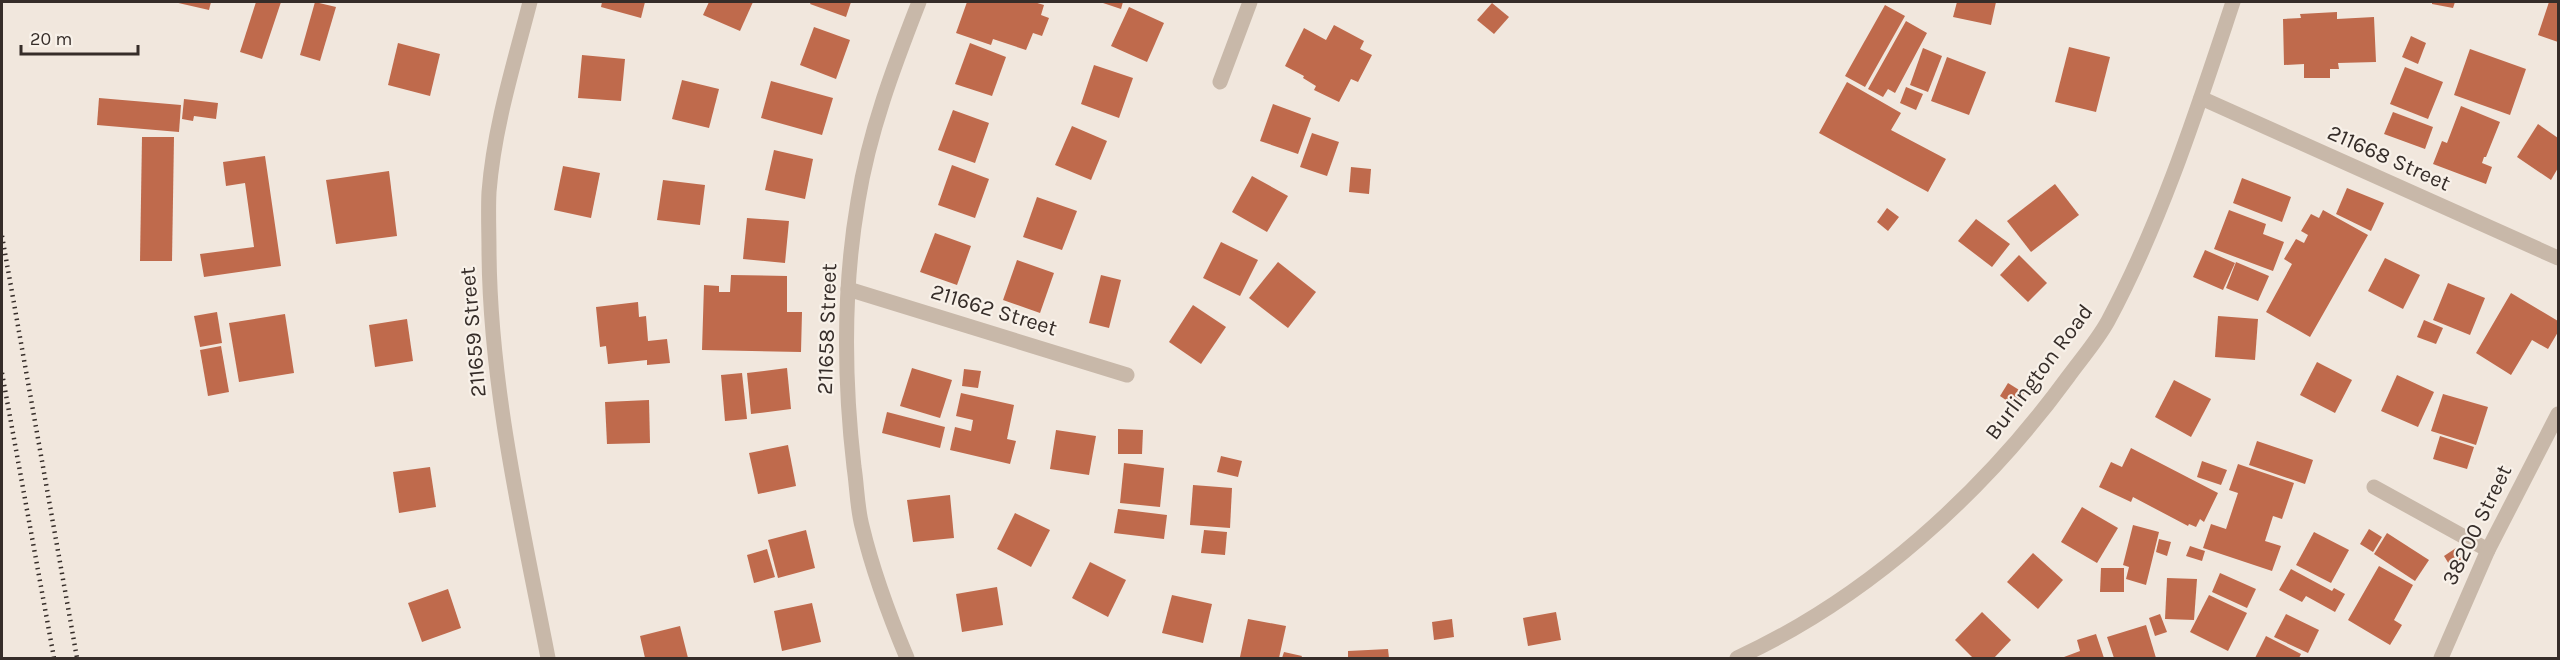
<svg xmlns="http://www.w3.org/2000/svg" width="2560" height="660" font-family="Karla,sans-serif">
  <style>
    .building { fill: #bf6a4c }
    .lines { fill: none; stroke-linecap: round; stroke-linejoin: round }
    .minor { stroke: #c8b8a9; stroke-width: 15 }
    .rail { stroke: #362d29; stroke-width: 4.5; stroke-dasharray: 1.5 4.5; stroke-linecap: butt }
    .labels { text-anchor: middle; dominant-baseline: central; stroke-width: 4.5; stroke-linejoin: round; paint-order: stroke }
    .street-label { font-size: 22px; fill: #362d29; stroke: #f8f1e9 }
  </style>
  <rect width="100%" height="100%" fill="#f1e7dd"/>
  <g class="building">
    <path d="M174,2H211L209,10Z"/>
    <path d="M256,2H281L262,59L240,52Z"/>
    <path d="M315,2L336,7L320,61L300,55Z"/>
    <path d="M602,2H645L641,18L601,7Z"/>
    <path d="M709,2H753L740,31L703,15Z"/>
    <path d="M811,2H851L846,17L810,4Z"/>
    <path d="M967,2H1034L1044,5L1041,15L1049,18L1042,36L1033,33L1026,50L993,39L991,45L956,33Z"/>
    <path d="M1100,2H1123L1121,9Z"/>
    <path d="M1957,2H1996L1991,25L1953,17Z"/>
    <path d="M2432,2H2455L2453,8L2432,4Z"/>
    <path d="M2549,2H2558V42L2538,35Z"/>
    <path d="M1492,3L1509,17L1494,34L1477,20Z"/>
    <path d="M1885,5L1905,16L1865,87L1845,76Z"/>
    <path d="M1129,7L1164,23L1147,62L1111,46Z"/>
    <path d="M2337,12V19L2374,17L2376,62L2338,63L2339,69H2330V78H2304V64L2284,65L2283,19L2301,18L2300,14Z"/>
    <path d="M1906,21L1927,33L1895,93L1888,89L1883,97L1868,89Z"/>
    <path d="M1334,25L1364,41L1360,49L1372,55L1358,82L1351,79L1339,102L1314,90L1316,86L1303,78L1304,76L1285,66L1304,28L1326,40Z"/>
    <path d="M814,27L850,40L836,79L800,65Z"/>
    <path d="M2411,36L2426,43L2418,64L2402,57Z"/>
    <path d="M398,43L440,54L430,96L388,85Z"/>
    <path d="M970,43L1006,57L992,96L955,84Z"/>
    <path d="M2069,47L2110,57L2096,112L2055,102Z"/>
    <path d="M1923,48L1942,56L1928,92L1910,85Z"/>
    <path d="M2470,49L2526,69L2510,115L2454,95Z"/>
    <path d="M582,55L625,59L621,101L578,98Z"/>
    <path d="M1947,57L1986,72L1969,115L1931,101Z"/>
    <path d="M1094,65L1133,78L1119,118L1081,104Z"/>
    <path d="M2405,67L2443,82L2428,119L2390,104Z"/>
    <path d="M682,80L719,89L709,128L672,119Z"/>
    <path d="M771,81L833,98L822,135L761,118Z"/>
    <path d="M1847,82L1901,113L1891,130L1946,159L1928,192L1819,133Z"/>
    <path d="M1906,87L1923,94L1916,110L1900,103Z"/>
    <path d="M99,98L181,105L179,132L97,125Z"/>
    <path d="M184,99L218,103L216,119L194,116L193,121L182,119Z"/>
    <path d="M1273,104L1311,118L1298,154L1260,141Z"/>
    <path d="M2461,106L2500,122L2486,157H2484L2482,163L2492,167L2486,184L2433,164L2442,141L2447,143Z"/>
    <path d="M953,110L989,123L975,163L938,150Z"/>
    <path d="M2393,112L2433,127L2425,149L2384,134Z"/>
    <path d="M2538,124L2558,138V168L2551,180L2517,157Z"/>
    <path d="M1072,126L1107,141L1091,180L1055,165Z"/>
    <path d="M1312,133L1339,142L1327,176L1300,167Z"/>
    <path d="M142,137H174L172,261H140Z"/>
    <path d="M774,150L813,159L805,199L765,190Z"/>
    <path d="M265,156L281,266L204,277L200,254L254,247L245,183L226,186L223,162Z"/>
    <path d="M952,165L989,179L975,218L938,205Z"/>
    <path d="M563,166L600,173L591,218L554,210Z"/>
    <path d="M1351,167L1371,169L1369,194L1349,192Z"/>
    <path d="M389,171L397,236L336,244L326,180Z"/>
    <path d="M1252,176L1288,196L1267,232L1232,212Z"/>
    <path d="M2242,178L2291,197L2282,222L2233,203Z"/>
    <path d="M663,180L705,185L700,225L657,220Z"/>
    <path d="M2055,184L2079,215L2031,252L2007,221Z"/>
    <path d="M2347,188L2384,203L2371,231L2336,214Z"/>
    <path d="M1037,197L1077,211L1062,250L1023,237Z"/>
    <path d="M1887,208L1899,217L1888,231L1877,222Z"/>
    <path d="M2229,210L2266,224L2263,234L2284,242L2273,271L2214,249Z"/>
    <path d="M2323,210L2368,235L2310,337L2266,312L2292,264L2284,259L2296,239L2304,243L2308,235L2301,231L2311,214L2319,218Z"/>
    <path d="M747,218L789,221L785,263L743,259Z"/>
    <path d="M1976,219L2010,244L1992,267L1958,241Z"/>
    <path d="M935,233L971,246L957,285L920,272Z"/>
    <path d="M1221,242L1258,260L1240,296L1203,278Z"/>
    <path d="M2205,250L2235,263L2223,290L2193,277Z"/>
    <path d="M2019,255L2047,283L2028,302L2000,275Z"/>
    <path d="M2385,258L2420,275L2403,309L2368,291Z"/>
    <path d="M1017,260L1054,273L1040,313L1003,300Z"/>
    <path d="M1278,262L1316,292L1288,328L1249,298Z"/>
    <path d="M2236,262L2269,276L2258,301L2226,288Z"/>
    <path d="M731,275L787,276V312H802L801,352L702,350L704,285L719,286V292H730Z"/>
    <path d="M1101,275L1121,280L1109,328L1089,323Z"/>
    <path d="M2448,283L2485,298L2470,335L2433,320Z"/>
    <path d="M2511,293L2558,321V332L2548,349L2532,340L2511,375L2476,353Z"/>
    <path d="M638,302L639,317L646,316L648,341L667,339L670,363L647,365V360L608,364L606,346L600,347L596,307Z"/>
    <path d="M1193,305L1226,327L1201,364L1169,342Z"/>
    <path d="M217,312L222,343L200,347L194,316Z"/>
    <path d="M285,314L294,373L239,382L229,323Z"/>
    <path d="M2218,316L2258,319L2255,360L2215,357Z"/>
    <path d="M407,319L413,361L375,367L369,325Z"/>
    <path d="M2424,320L2443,328L2436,344L2417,337Z"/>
    <path d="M221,346L229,392L208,396L200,350Z"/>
    <path d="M2317,362L2352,380L2335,413L2300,395Z"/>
    <path d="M787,368L791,409L751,414L747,373Z"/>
    <path d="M912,368L952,380L940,418L900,406Z"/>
    <path d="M964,369L981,371L978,388L962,386Z"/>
    <path d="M742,373L747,419L725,421L721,375Z"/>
    <path d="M2397,375L2434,392L2418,427L2381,411Z"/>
    <path d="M2174,380L2211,399L2191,437L2155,417Z"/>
    <path d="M2008,383L2024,393L2016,407L2000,396Z"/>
    <path d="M961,393L1014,405L1007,439L1016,441L1010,464L950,450L955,427L971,431L973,420L956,416Z"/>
    <path d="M2443,394L2488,407L2476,445L2431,431Z"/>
    <path d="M649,400L650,443L607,444L605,402Z"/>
    <path d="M887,412L945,427L940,448L882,433Z"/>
    <path d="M1118,429L1143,430L1142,454H1118Z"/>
    <path d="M1056,430L1096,436L1089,475L1050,469Z"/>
    <path d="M2440,436L2474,447L2467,469L2433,459Z"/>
    <path d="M2257,441L2313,460L2305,484L2249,465Z"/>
    <path d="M788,445L796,486L758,494L749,453Z"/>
    <path d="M2131,448L2218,493L2204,522L2200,519L2196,527L2189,524L2188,526L2133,497L2131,502L2099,487L2111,462L2122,467Z"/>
    <path d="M1221,456L1242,461L1238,477L1217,472Z"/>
    <path d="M2202,461L2227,470L2221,485L2197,477Z"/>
    <path d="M1124,463L1164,468L1160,507L1120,503Z"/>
    <path d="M2238,464L2294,483L2282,519L2273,516L2265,541L2281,546L2272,571L2203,548L2211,524L2226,529L2238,493L2229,490Z"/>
    <path d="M430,467L436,507L399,513L393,472Z"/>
    <path d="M1193,485L1232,488L1230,528L1190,525Z"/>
    <path d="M950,495L954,538L913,542L907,500Z"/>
    <path d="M2082,507L2118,528L2097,563L2061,542Z"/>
    <path d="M1118,509L1167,515L1164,539L1114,533Z"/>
    <path d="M1015,513L1050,530L1031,567L997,549Z"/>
    <path d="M2133,525L2159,532L2146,585L2126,579L2129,567L2123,565Z"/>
    <path d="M2369,529L2382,537L2373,552L2360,544Z"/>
    <path d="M806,530L815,568L778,578L768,540Z"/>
    <path d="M1204,530L1227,532L1225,555L1201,553Z"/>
    <path d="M2314,532L2349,550L2331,583L2296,565Z"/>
    <path d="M2387,533L2429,560L2415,581L2374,554Z"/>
    <path d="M2159,539L2171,542L2167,556L2156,552Z"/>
    <path d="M2190,546L2205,551L2202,561L2186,556Z"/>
    <path d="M2456,548L2464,562L2452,569L2444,556Z"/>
    <path d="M767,549L775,577L754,583L747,555Z"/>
    <path d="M2033,553L2063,580L2038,609L2007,582Z"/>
    <path d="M1090,562L1126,580L1108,617L1072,598Z"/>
    <path d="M2379,566L2413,585L2394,620L2402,625L2390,645L2348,620Z"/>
    <path d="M2101,568H2124V592H2100Z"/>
    <path d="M2291,569L2332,591L2334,588L2345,594L2335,612L2306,596L2302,602L2279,590Z"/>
    <path d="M2220,573L2256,589L2247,608L2212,592Z"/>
    <path d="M2167,578L2197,579L2194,620L2165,619Z"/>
    <path d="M997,587L1003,625L962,632L956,594Z"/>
    <path d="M448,589L461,628L422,642L408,603Z"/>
    <path d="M1172,595L1212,604L1203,643L1162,633Z"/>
    <path d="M2209,595L2247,613L2228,651L2190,632Z"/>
    <path d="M812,603L821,642L782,651L774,611Z"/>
    <path d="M1556,612L1561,640L1528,646L1523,618Z"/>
    <path d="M1982,612L2011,640L1994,658H1973L1955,640Z"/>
    <path d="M2160,614L2167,632L2155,636L2149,618Z"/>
    <path d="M2286,614L2319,630L2308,653L2274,637Z"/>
    <path d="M1248,619L1286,626L1279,658L1240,657Z"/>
    <path d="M1452,619L1454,637L1434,640L1432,622Z"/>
    <path d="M2146,625L2156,658H2114L2107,637Z"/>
    <path d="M680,626L688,658H645L640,636Z"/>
    <path d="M2096,634L2104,658H2064V657L2080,651L2077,640Z"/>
    <path d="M2266,636L2301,654L2299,658H2255Z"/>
    <path d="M1388,649L1389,658H1348V651Z"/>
    <path d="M1284,652L1302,656L1301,658H1282Z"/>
  </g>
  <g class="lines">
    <g class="minor">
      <path d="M530,2C514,64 494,127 489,192C488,211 489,231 489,251C490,389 522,524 548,658"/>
      <path d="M1220,82L1250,2"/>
      <path d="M2201,98L2558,258"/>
      <path d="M848,289L1127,375"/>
      <path d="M2374,487L2488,550"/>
      <path d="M907,658C889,615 873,572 862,526C857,507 857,486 854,467C844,380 843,288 858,201C869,132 894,66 919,2"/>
      <path d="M1737,658C1868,598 1984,492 2068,377C2081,359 2097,341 2108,321C2162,220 2197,110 2233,2"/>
      <path d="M2441,658L2488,550L2558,414"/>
    </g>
    <g class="rail">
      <path d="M2,236L77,658"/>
      <path d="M2,373L54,658"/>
    </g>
  </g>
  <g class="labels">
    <g class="street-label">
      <text transform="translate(2389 158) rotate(24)">211668 Street</text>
      <text transform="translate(994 310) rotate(17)">211662 Street</text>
      <text transform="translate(827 329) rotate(-88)">211658 Street</text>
      <text transform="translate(473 332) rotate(-95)">211659 Street</text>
      <text transform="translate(2039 372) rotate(-53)">Burlington Road</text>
      <text transform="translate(2477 525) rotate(-64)">38200 Street</text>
    </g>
  </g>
  <rect width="2560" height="660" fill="none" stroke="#362d29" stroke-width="6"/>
  <path d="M21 45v9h117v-9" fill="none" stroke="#362d29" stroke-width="3"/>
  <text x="30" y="45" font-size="18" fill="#362d29" stroke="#f8f1e9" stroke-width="4.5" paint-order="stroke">20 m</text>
</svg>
